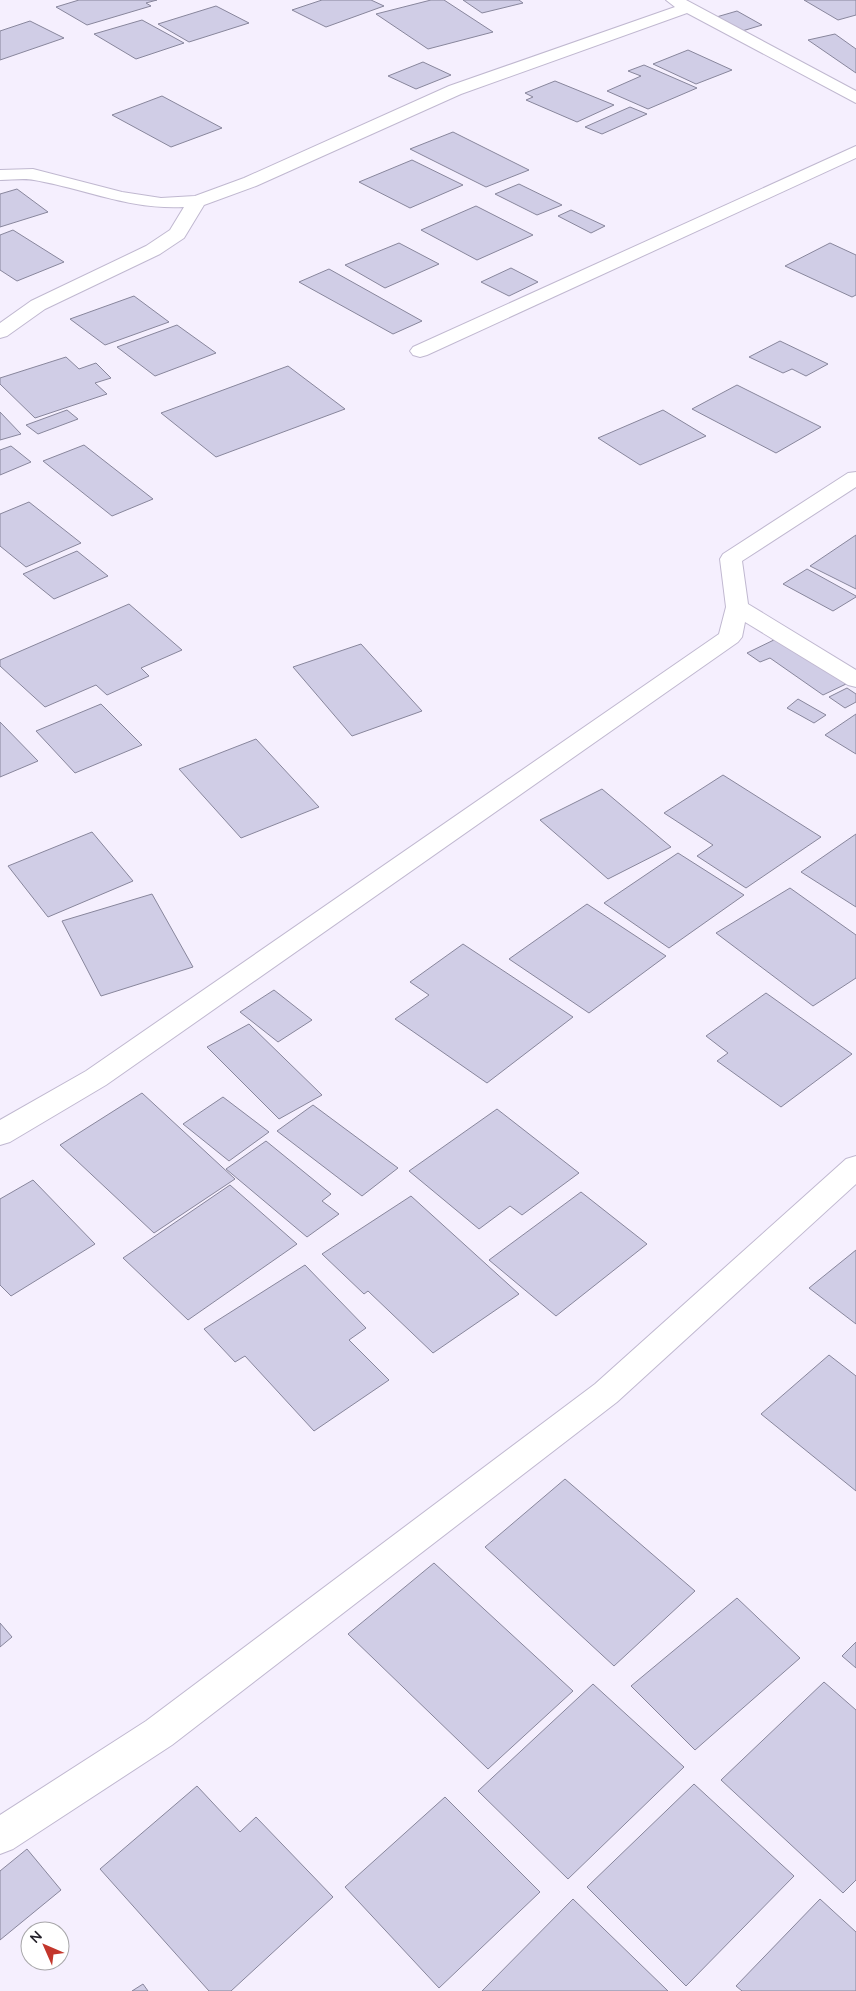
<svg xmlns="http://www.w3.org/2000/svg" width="856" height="1991" font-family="Quicksand,sans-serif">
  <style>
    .building { fill: #d0cde6; stroke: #88869c }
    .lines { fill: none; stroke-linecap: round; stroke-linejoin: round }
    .minor-casing { stroke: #c0b8d0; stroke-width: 2 }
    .minor { fill: #fff; fill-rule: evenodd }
  </style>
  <rect width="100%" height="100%" fill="#f5effe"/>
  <g class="building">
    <path d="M79,0H157L146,3L151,6L87,25L56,7Z"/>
    <path d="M322,0H371L384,6L326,27L292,10Z"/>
    <path d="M431,0H444L493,32L428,49L376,14Z"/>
    <path d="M463,0H519L523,3L482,13Z"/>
    <path d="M804,0H856V15L838,20Z"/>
    <path d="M216,6L249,23L189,42L158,24Z"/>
    <path d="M737,11L762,25L739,32L713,18Z"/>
    <path d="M142,20L184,43L136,59L94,34Z"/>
    <path d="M30,21L64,38L0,60V31Z"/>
    <path d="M835,34L856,49V73L808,40Z"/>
    <path d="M688,50L732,70L696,84L653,64Z"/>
    <path d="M423,62L451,75L416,89L388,76Z"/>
    <path d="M644,65L697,88L648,109L607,91L641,76L628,71Z"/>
    <path d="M555,81L614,105L577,122L526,100L533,97L525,93Z"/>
    <path d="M162,96L222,128L171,147L112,115Z"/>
    <path d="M630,107L647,114L602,134L585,127Z"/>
    <path d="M453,132L529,170L486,187L410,149Z"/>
    <path d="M412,160L463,185L410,208L359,182Z"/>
    <path d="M519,184L562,205L537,215L495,194Z"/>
    <path d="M17,189L48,212L0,227V194Z"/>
    <path d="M476,206L533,235L477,260L421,230Z"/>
    <path d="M571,210L605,226L591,233L558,216Z"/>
    <path d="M13,230L64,262L17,281L0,270V235Z"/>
    <path d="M399,243L439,264L385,288L345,265Z"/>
    <path d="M830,243L856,255V295L852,297L785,266Z"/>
    <path d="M511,268L538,282L509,296L481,282Z"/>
    <path d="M329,269L422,321L393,334L299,282Z"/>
    <path d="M134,296L169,322L105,345L70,319Z"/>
    <path d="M177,325L216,353L155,376L117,347Z"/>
    <path d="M780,341L828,364L806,376L792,369L783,373L749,357Z"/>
    <path d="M66,357L79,369L96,363L111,378L95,383L107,394L35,418L0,384V378Z"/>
    <path d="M288,366L345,409L216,457L161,413Z"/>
    <path d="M737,385L821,427L776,453L692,409Z"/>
    <path d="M67,410L78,419L38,434L26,425Z"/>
    <path d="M663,410L706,436L640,465L598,438Z"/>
    <path d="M0,412L21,434L0,440Z"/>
    <path d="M84,445L153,499L112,516L43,461Z"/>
    <path d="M11,446L31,462L0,475V450Z"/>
    <path d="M29,502L81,543L26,567L0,546V514Z"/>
    <path d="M856,535V589L810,566Z"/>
    <path d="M77,551L108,576L54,599L23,574Z"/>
    <path d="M807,569L856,596V597L833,611L783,584Z"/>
    <path d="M129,604L182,650L141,668L149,676L107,695L96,685L45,707L0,666V660Z"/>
    <path d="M780,637L846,684L823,695L770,658L760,662L747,653Z"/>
    <path d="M361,644L422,711L352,736L293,667Z"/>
    <path d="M847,688L856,694V702L845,708L829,697Z"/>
    <path d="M798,699L826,715L814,723L787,708Z"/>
    <path d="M101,704L142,745L75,773L36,731Z"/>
    <path d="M856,714V754L825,735Z"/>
    <path d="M0,722L38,761L0,777Z"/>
    <path d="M256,739L319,807L241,838L179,769Z"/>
    <path d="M723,775L821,837L746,888L697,856L713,845L664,813Z"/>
    <path d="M602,789L671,847L608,879L540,820Z"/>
    <path d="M92,832L133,881L48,917L8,866Z"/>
    <path d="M856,834V907L801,872Z"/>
    <path d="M678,853L744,895L669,948L604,903Z"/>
    <path d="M790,888L856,935V978L813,1006L716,933Z"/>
    <path d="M152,894L193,967L101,996L62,921Z"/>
    <path d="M587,904L666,956L589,1013L509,959Z"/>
    <path d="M463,944L573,1017L487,1083L395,1019L429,995L410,982Z"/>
    <path d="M274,990L312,1020L278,1042L240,1012Z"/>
    <path d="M766,993L852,1054L781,1107L717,1061L728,1053L706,1036Z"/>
    <path d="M249,1024L322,1095L279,1119L207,1047Z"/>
    <path d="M142,1093L235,1179L154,1233L60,1145Z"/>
    <path d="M223,1097L269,1132L229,1161L183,1124Z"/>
    <path d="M313,1105L398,1168L362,1196L277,1131Z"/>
    <path d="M497,1109L579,1173L522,1215L510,1206L479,1229L409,1171Z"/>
    <path d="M266,1141L331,1194L322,1201L339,1214L307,1237L226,1169Z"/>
    <path d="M33,1180L95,1244L11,1296L0,1285V1199Z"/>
    <path d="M230,1185L297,1244L188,1320L123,1258Z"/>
    <path d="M581,1192L647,1244L556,1316L489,1260Z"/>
    <path d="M411,1196L519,1294L433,1353L368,1291L364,1294L322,1254Z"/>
    <path d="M856,1250V1324L809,1288Z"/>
    <path d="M305,1265L366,1328L349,1340L389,1380L314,1431L245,1356L235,1362L204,1329Z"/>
    <path d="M829,1355L856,1376V1491L761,1414Z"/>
    <path d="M565,1479L695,1591L614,1666L485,1547Z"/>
    <path d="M434,1563L573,1691L488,1769L348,1634Z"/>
    <path d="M737,1598L800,1658L695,1750L631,1686Z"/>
    <path d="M0,1623L12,1637L0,1647Z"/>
    <path d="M856,1642V1668L842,1656Z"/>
    <path d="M824,1682L856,1710V1880L843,1893L721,1780Z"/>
    <path d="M593,1684L684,1767L568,1879L478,1791Z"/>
    <path d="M694,1784L794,1876L686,1986L587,1887Z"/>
    <path d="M197,1786L240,1832L256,1817L333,1897L231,1991H209L100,1869Z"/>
    <path d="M445,1797L540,1892L439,1988L345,1887Z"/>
    <path d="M27,1849L61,1890L0,1940V1871Z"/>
    <path d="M573,1899L668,1991H482Z"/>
    <path d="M820,1899L856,1932V1991H742L736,1986Z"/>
    <path d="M143,1984L148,1991H132Z"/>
  </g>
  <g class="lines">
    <defs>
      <g id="minor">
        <path d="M666,0H686L856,91V103L687,13L461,94L256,186L204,205L184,238L160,254L45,309L7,336L0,338V323L31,301L146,246L170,230L184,207C130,210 86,189 34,180C24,178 11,180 0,180V170L33,169L122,192L161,198L195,196L244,178L449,86L675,7Z"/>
        <path d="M856,146V158L427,355L420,357L413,355L410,351L413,347Z"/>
        <path d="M856,472V487L742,561L748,604L856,670V687L848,685L745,622L742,637L738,642L106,1085L10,1142L0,1145V1120L86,1071L719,634L726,607L720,559L723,554L848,473Z"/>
        <path d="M856,1156V1184L617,1402L172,1745L13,1849L0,1854V1815L146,1721L595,1384L846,1159Z"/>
      </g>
    </defs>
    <use href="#minor" class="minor-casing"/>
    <use href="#minor" class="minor"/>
  </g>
  <g transform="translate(45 1946) rotate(315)"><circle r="24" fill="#ffffff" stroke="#a8a7aa"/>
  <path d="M0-4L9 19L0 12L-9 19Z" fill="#c3362c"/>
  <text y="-8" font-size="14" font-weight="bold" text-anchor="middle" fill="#25222b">N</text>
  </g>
</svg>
